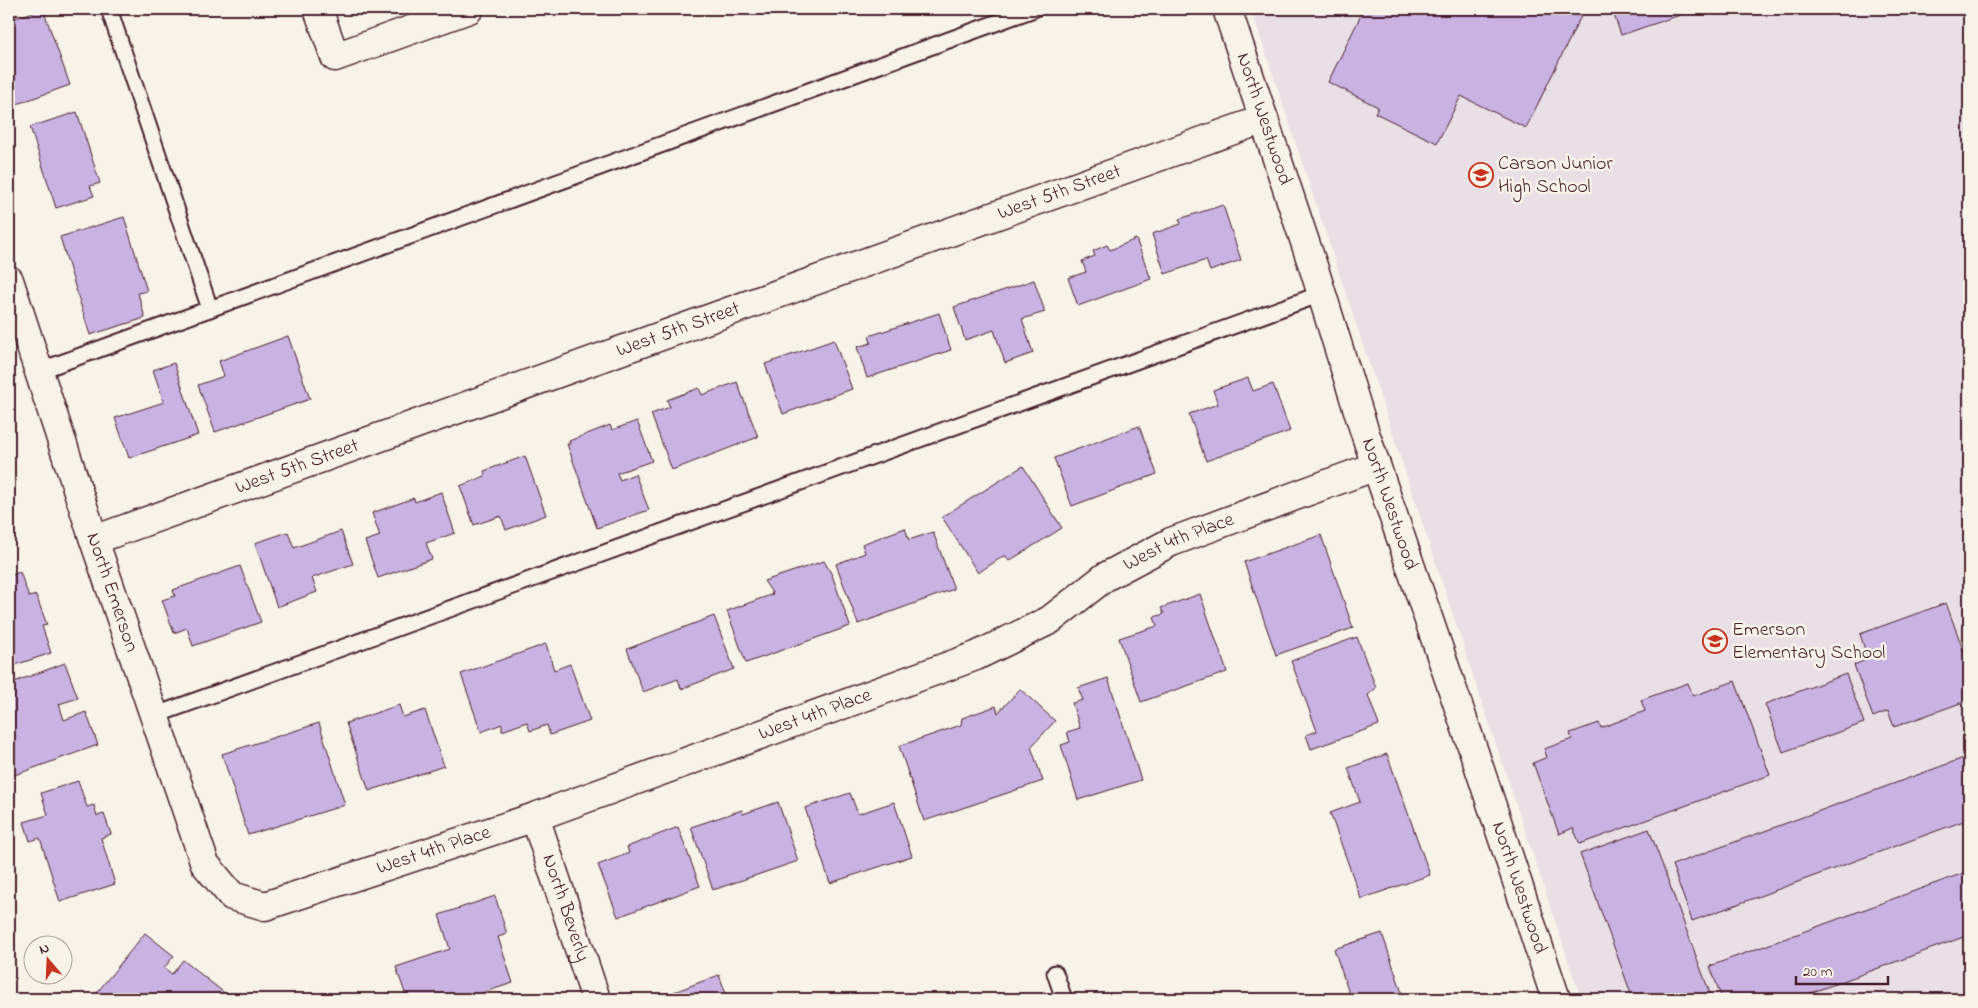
<svg xmlns="http://www.w3.org/2000/svg" width="1978" height="1008" font-family="'Indie Flower',sans-serif">
  <style>
    .built { fill: #e9e0e6 }
    .building { fill: #c8b3e3; stroke: #4a1f2b }
    .lines { fill: none; stroke-linecap: round; stroke-linejoin: round }
    .lane-casing { stroke: #4a1f2b; stroke-width: 19 }
    .street-casing { stroke: #4a1f2b; stroke-width: 31 }
    .lane { stroke: #f7f3e8; stroke-width: 15 }
    .street { stroke: #f7f3e8; stroke-width: 28 }
    .labels { text-anchor: middle; dominant-baseline: central; stroke-width: 5; stroke-linejoin: round; paint-order: stroke }
    .street-label { font-size: 20px; fill: #4a1f2b; stroke: #f7f3e8 }
    .poi-label { font-size: 20px; fill: #4a1f2b; stroke: #f7f3e8; text-anchor: start }
  </style>
  <rect width="100%" height="100%" fill="#f7f3e8"/>
  <filter id="ink" filterUnits="userSpaceOnUse"><feTurbulence type="fractalNoise" baseFrequency=".02" numOctaves="2"/><feDisplacementMap in="SourceGraphic" scale="10" xChannelSelector="R" yChannelSelector="G"/><feConvolveMatrix kernelMatrix="1 2 1 2 8 2 1 2 1" color-interpolation-filters="sRGB"/></filter>
  <g filter="url(#ink)">
    <path class="built" d="M1251,9H1969V999H1581Z"/>
    <g class="building">
      <path d="M43,9L70,85L17,104L9,83V20Z"/>
      <path d="M1364,9H1566L1581,16L1526,128L1461,96L1437,143L1375,113L1378,107L1328,82Z"/>
      <path d="M1612,9H1698L1621,35Z"/>
      <path d="M77,112L100,183L90,186L94,196L56,208L30,127Z"/>
      <path d="M1223,205L1241,260L1210,271L1206,260L1165,274L1152,234L1181,224L1179,219Z"/>
      <path d="M124,217L147,291L138,293L145,318L90,335L60,237Z"/>
      <path d="M1136,239L1151,279L1078,306L1068,278L1086,272L1082,261L1095,256L1093,251L1107,245L1110,250Z"/>
      <path d="M1034,280L1045,312L1022,319L1033,353L1005,363L994,330L965,340L954,307Z"/>
      <path d="M939,313L951,350L867,378L857,347L871,343L869,336Z"/>
      <path d="M288,336L310,399L215,432L198,385L224,376L219,361Z"/>
      <path d="M834,340L852,389L783,414L765,364Z"/>
      <path d="M174,363L198,435L129,458L115,418L164,402L153,370Z"/>
      <path d="M1248,378L1253,391L1273,384L1290,431L1206,461L1189,414L1218,404L1213,390Z"/>
      <path d="M737,382L758,437L672,470L651,414L670,407L667,400L699,388L702,395Z"/>
      <path d="M637,421L652,461L617,473L620,480L635,474L649,510L597,528L567,444H570L569,441L610,425L612,430Z"/>
      <path d="M1139,426L1157,474L1072,506L1054,458Z"/>
      <path d="M525,456L546,515L506,530L501,516L474,525L460,486L485,476L484,471Z"/>
      <path d="M1023,466L1062,528L1009,561L1005,555L978,573L942,517Z"/>
      <path d="M441,492L455,533L426,543L432,559L378,578L365,541L380,536L372,513L414,498L415,502Z"/>
      <path d="M905,528L909,540L933,532L954,589L858,624L836,564L865,553L862,544Z"/>
      <path d="M341,531L353,564L312,578L317,592L277,607L255,543L288,532L294,548Z"/>
      <path d="M1321,535L1353,628L1276,655L1244,562Z"/>
      <path d="M824,561L832,575L850,626L746,663L727,611L773,594L764,581Z"/>
      <path d="M240,566L261,622L193,646L187,628L174,633L162,600L175,596L173,590Z"/>
      <path d="M20,572L29,597L36,595L47,625L42,626L51,653L9,667V576Z"/>
      <path d="M1200,594L1227,672L1141,702L1119,638L1157,626L1154,617L1164,614L1161,608Z"/>
      <path d="M1946,603L1969,666V700L1894,727L1888,711L1873,717L1854,665L1868,659L1860,634Z"/>
      <path d="M714,616L734,669L681,689L678,679L643,692L627,649Z"/>
      <path d="M1357,637L1376,688L1368,695L1379,725L1311,749L1306,735L1317,731L1291,661Z"/>
      <path d="M546,644L554,670L570,664L590,721L550,735L547,725L530,731L527,722L502,731V724L481,732L461,674Z"/>
      <path d="M65,663L78,698L59,704L64,720L86,712L98,745L9,777V684Z"/>
      <path d="M1846,674L1864,723L1783,752L1765,704Z"/>
      <path d="M1108,678L1141,780L1078,800L1061,745L1070,742L1067,732L1080,728L1072,703L1083,700L1078,688Z"/>
      <path d="M1735,681L1770,775L1580,844L1573,828L1559,834L1533,763L1547,757L1544,749L1572,739L1570,733L1599,723L1601,728L1645,711L1641,700L1688,683L1693,696Z"/>
      <path d="M1020,689L1055,721L1031,747L1043,781L924,821L899,746L961,725L962,718L996,706L998,713Z"/>
      <path d="M399,705L403,717L425,710L444,766L369,791L346,723Z"/>
      <path d="M319,723L345,805L248,835L222,754Z"/>
      <path d="M1387,754L1430,875L1361,899L1330,813L1360,802L1348,768Z"/>
      <path d="M1969,756V819L1692,921L1672,865Z"/>
      <path d="M78,781L87,807L94,805L97,816L104,814L111,834L101,838L115,884L60,902L40,838L30,841L24,822L48,815L41,793Z"/>
      <path d="M850,793L858,814L894,802L912,856L830,883L805,808Z"/>
      <path d="M778,802L798,861L713,890L691,827L742,810L743,814Z"/>
      <path d="M678,827L700,886L618,917L598,865L629,853L627,847Z"/>
      <path d="M1649,829L1712,999H1633L1580,854Z"/>
      <path d="M1969,871V935L1794,999H1722L1710,966Z"/>
      <path d="M495,896L507,934L498,937L513,983L463,999H407L396,967L450,949L439,915Z"/>
      <path d="M145,933L174,956L164,968L172,974L183,960L232,999H100L95,995Z"/>
      <path d="M1382,933L1404,999H1351L1334,949Z"/>
      <path d="M719,975L728,999H668L666,995Z"/>
    </g>
    <g class="lines">
      <defs>
        <g id="lane">
          <path d="M109,9L210,309"/>
          <path d="M39,371L1034,9"/>
          <path d="M156,715L1321,294"/>
          <path d="M1055,973L1064,999"/>
        </g>
        <g id="street">
          <path d="M318,9L335,57L469,9"/>
          <path id="s1" d="M1227,9L1315,272L1365,433L1474,752L1556,999"/>
          <path id="s2" d="M9,280L94,540L205,864L232,896L265,906L535,817L976,656L1050,620L1105,577L1171,542L1376,466"/>
          <path id="s3" d="M94,540L1264,119"/>
          <path id="s4" d="M535,817L596,999"/>
        </g>
      </defs>
      <use href="#lane" class="lane-casing"/>
      <use href="#street" class="street-casing"/>
      <use href="#lane" class="lane"/>
      <use href="#street" class="street"/>
    </g>
  </g>
  <defs>
    <symbol id="school-ring" viewBox="-11 -11 22 22"><circle r="9.5" fill="#f7f3e8" stroke="#c8321e" stroke-width="1.5"/><path d="M0-5L7-2L0 1L-7-2ZM-4 1L0 2.5L4 1V4Q0 6-4 4Z" fill="#c8321e"/></symbol>
  </defs>
  <g fill-rule="evenodd">
    <use href="#school-ring" x="1467" y="161" width="28" height="28"/>
    <use href="#school-ring" x="1701" y="627" width="28" height="28"/>
  </g>
  <g class="labels">
    <g class="street-label">
      <text stroke="none"><textPath href="#s1" startOffset="116">North Westwood</textPath></text>
      <text stroke="none"><textPath href="#s3" startOffset="1026">West 5th Street</textPath></text>
      <text stroke="none"><textPath href="#s3" startOffset="621">West 5th Street</textPath></text>
      <text stroke="none"><textPath href="#s3" startOffset="216">West 5th Street</textPath></text>
      <text stroke="none"><textPath href="#s1" startOffset="521">North Westwood</textPath></text>
      <text stroke="none"><textPath href="#s2" startOffset="1680">West 4th Place</textPath></text>
      <text stroke="none"><textPath href="#s2" startOffset="329">North Emerson</textPath></text>
      <text stroke="none"><textPath href="#s2" startOffset="1275">West 4th Place</textPath></text>
      <text stroke="none"><textPath href="#s2" startOffset="870">West 4th Place</textPath></text>
      <text stroke="none"><textPath href="#s1" startOffset="926">North Westwood</textPath></text>
      <text stroke="none"><textPath href="#s4" startOffset="96">North Beverly</textPath></text>
    </g>
    <g class="poi-label">
      <text x="1498" y="164">Carson Junior<tspan x="1498" dy="23">High School</tspan></text>
      <text x="1732" y="630">Emerson<tspan x="1732" dy="23">Elementary School</tspan></text>
    </g>
  </g>
  <rect width="1978" height="1008" fill="none" stroke="#f7f3e8" stroke-width="30"/>
  <rect x="15" y="15" width="1948" height="978" fill="none" stroke="#4a1f2b" stroke-width="2" filter="url(#ink)"/>
  <g transform="translate(48 960) rotate(341)"><circle r="24" fill="#f7f3e8" stroke="#b29e9c"/>
  <path d="M0-4L9 19L0 12L-9 19Z" fill="#c8321e"/>
  <text y="-8" font-size="14" font-weight="bold" text-anchor="middle" fill="#4a1f2b">N</text>
  </g>
  <path d="M1796 976v8h92v-8" fill="none" stroke="#4a1f2b" stroke-width="2.5"/>
  <text x="1803" y="976" font-size="15" fill="#4a1f2b" stroke="#f7f3e8" stroke-width="4" paint-order="stroke">20 m</text>
</svg>
